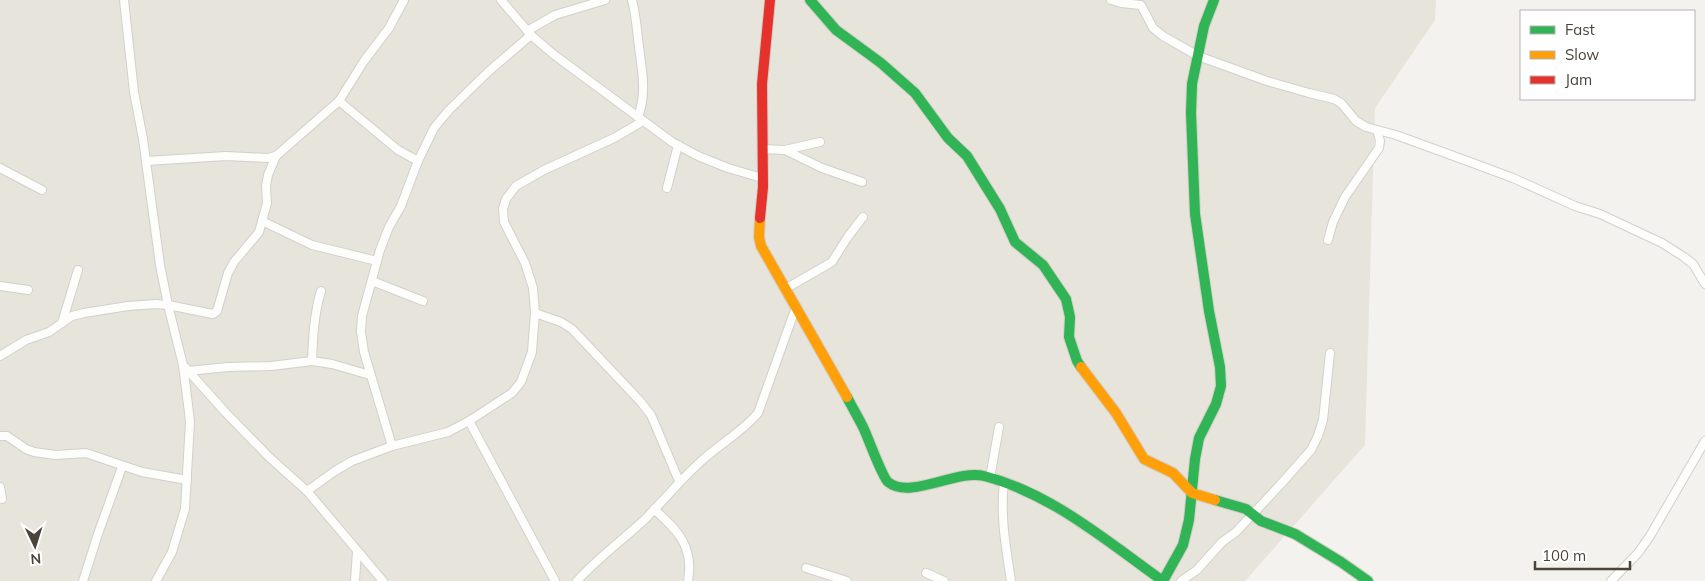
<svg xmlns="http://www.w3.org/2000/svg" width="1705" height="581" font-family="Mulish,sans-serif">
  <style>
    .residential { fill: #e7e4dc }
    .lines { fill: none; stroke-linecap: round; stroke-linejoin: round }
    .street-casing { stroke: #d2d0cb; stroke-width: 10 }
    .fast-casing { stroke: #d3cfc5; stroke-width: 12 }
    .slow-casing { stroke: #d3cfc5; stroke-width: 12 }
    .jam-casing { stroke: #d3cfc5; stroke-width: 12 }
    .street { stroke: #fdfdfc; stroke-width: 8 }
    .fast { stroke: #30b455; stroke-width: 10 }
    .slow { stroke: #ff9f0a; stroke-width: 10 }
    .jam { stroke: #e5322d; stroke-width: 10 }
  </style>
  <rect width="100%" height="100%" fill="#f4f2ee"/>
  <path class="residential" d="M0,0H1436L1435,20L1375,108L1365,445L1245,581H0Z"/>
  <g class="lines">
    <defs>
      <g id="street">
        <path d="M124,0L134,92L143,139L160,265L168,305L183,365L190,421L185,509L172,552L156,581"/>
        <path d="M501,0L531,35L553,54L672,142L698,156L728,168L762,178"/>
        <path d="M632,0C636,15 637,31 639,47C642,71 647,93 638,117"/>
        <path d="M1111,0L1121,3L1141,5L1153,28L1163,36L1198,56L1267,81L1309,93L1334,99L1341,103L1356,121L1366,127L1396,135L1470,162L1513,178L1575,206L1600,214L1662,243L1684,257L1693,264L1705,284"/>
        <path d="M527,31L555,15L605,0"/>
        <path d="M339,101L398,150L418,161"/>
        <path d="M762,149L785,150L822,168L862,182"/>
        <path d="M785,150L820,142"/>
        <path d="M146,161L226,156L268,158L276,156L339,101L364,61L389,28L404,0"/>
        <path d="M0,168L42,190"/>
        <path d="M667,188L678,145"/>
        <path d="M262,221L312,245L377,261"/>
        <path d="M1328,240L1333,222L1345,197L1379,148L1380,141L1377,130"/>
        <path d="M372,281L423,301"/>
        <path d="M0,286L28,290"/>
        <path d="M785,289L832,262L847,238L863,217"/>
        <path d="M535,313L561,322L572,329L640,401L651,415L679,481"/>
        <path d="M62,323L78,270"/>
        <path d="M0,356L26,340L49,332L72,316L84,313L128,306L156,304L168,305L213,314L217,311L228,273L234,262L259,232L267,203L266,186L268,175L276,156"/>
        <path d="M312,361C313,337 314,314 321,291"/>
        <path d="M183,365L226,413L270,458L307,491L383,581"/>
        <path d="M188,371L228,367L271,366L312,361L332,364L370,375"/>
        <path d="M469,421L555,581"/>
        <path d="M0,436H7L26,449L34,452L56,455L86,453L142,472L187,480"/>
        <path d="M392,446L364,352L361,332L362,316L380,250L389,227L401,206L418,161L434,128L449,110L489,71L531,35"/>
        <path d="M990,478L999,427"/>
        <path d="M1004,482C1000,516 1006,548 1011,581"/>
        <path d="M0,487L2,499"/>
        <path d="M307,491L335,471L352,461L392,446L448,432L469,421L512,393L521,382L532,352L535,313L533,288L525,263L504,222L503,209L506,199L516,186L544,170L614,138L643,121"/>
        <path d="M654,509C678,531 694,546 688,581"/>
        <path d="M806,568L847,581"/>
        <path d="M926,573L944,581"/>
        <path d="M83,581L98,534L122,467"/>
        <path d="M355,581L357,551"/>
        <path d="M577,581C597,559 620,542 642,522C664,501 682,477 706,457C723,442 744,430 758,413L796,307"/>
        <path d="M1181,581L1197,570L1222,542L1236,532L1279,486L1311,450L1318,436L1323,420L1330,353"/>
        <path d="M1611,581L1638,553L1650,536L1705,441"/>
      </g>
      <g id="fast">
        <path d="M810,0L836,30L881,63L915,93L948,138L967,156L1000,209L1015,242L1043,265L1066,299L1070,317L1069,337L1077,361L1081,367"/>
        <path d="M847,397C852,407 858,417 863,427C868,437 882,477 888,482C910,500 957,469 984,476C1051,493 1108,542 1163,581"/>
        <path d="M1215,500L1246,509L1261,521L1295,534L1341,562L1368,581"/>
        <path d="M1163,581L1183,545L1189,520L1195,459L1199,438L1216,404L1221,386L1220,367L1209,311L1195,214L1191,113L1192,84L1204,26L1214,0"/>
      </g>
      <g id="slow">
        <path d="M760,218L759,237L761,246L847,397"/>
        <path d="M1081,367L1116,413L1144,459L1173,473L1192,493L1215,500"/>
      </g>
      <path id="jam" d="M760,218L763,187L762,84L770,0"/>
    </defs>
    <use href="#street" class="street-casing"/>
    <use href="#fast" class="fast-casing"/>
    <use href="#slow" class="slow-casing"/>
    <use href="#jam" class="jam-casing"/>
    <use href="#street" class="street"/>
    <use href="#fast" class="fast"/>
    <use href="#slow" class="slow"/>
    <use href="#jam" class="jam"/>
  </g>
  <rect x="1520" y="10" width="175" height="90" fill="#ffffff" stroke="#b7b4b0"/>
  <rect x="1530" y="26" width="25" height="8" fill="#30b455" stroke="#b7b4b0"/>
  <text x="1565" y="35" font-size="15" fill="#4b4439">Fast</text>
  <rect x="1530" y="51" width="25" height="8" fill="#ff9f0a" stroke="#b7b4b0"/>
  <text x="1565" y="60" font-size="15" fill="#4b4439">Slow</text>
  <rect x="1530" y="76" width="25" height="8" fill="#e5322d" stroke="#b7b4b0"/>
  <text x="1565" y="85" font-size="15" fill="#4b4439">Jam</text>
  <g transform="translate(35 546) rotate(176)" stroke="#ffffff" stroke-width="4" paint-order="stroke">
  <path d="M0-4L9 19L0 12L-9 19Z" fill="#4b4439"/>
  <text y="-8" font-size="14" font-weight="bold" text-anchor="middle" fill="#4b4439">N</text>
  </g>
  <path d="M1535 561v8h95v-8" fill="none" stroke="#4b4439" stroke-width="2.5"/>
  <text x="1542" y="561" font-size="15" fill="#4b4439" stroke="#ffffff" stroke-width="4" paint-order="stroke">100 m</text>
</svg>
